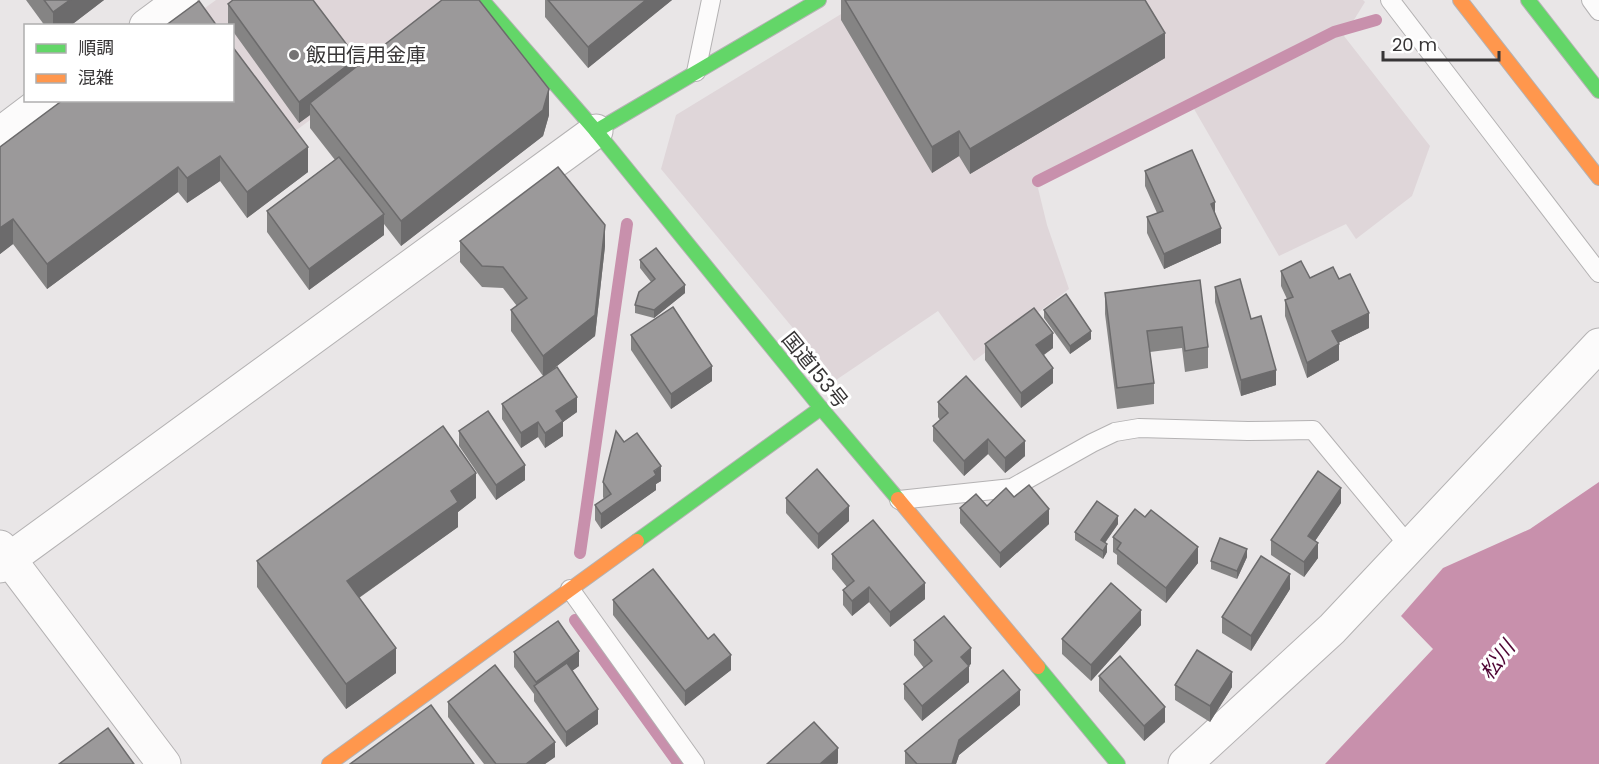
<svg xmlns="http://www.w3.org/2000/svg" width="1599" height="764" font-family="Poppins,'Noto Sans JP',sans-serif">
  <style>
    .built { fill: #dfd6d9 }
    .water { fill: #c890ac }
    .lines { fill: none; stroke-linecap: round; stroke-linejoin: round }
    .stream { stroke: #c890ac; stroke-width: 12 }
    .lane-casing { stroke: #b4b2b3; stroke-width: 20 }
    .street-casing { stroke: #b4b2b3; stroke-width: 35 }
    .fast-casing { stroke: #b4b2b3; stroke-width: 16 }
    .slow-casing { stroke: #b4b2b3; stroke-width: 16 }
    .lane { stroke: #fcfbfb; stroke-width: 18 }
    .street { stroke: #fcfbfb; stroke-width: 33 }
    .fast { stroke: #63d668; stroke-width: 14 }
    .slow { stroke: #ff974d; stroke-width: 14 }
    .wall { fill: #858484 }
    .shaded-wall { fill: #6c6b6c }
    .building { fill: #9b999a; stroke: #6c6b6c; stroke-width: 1.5 }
    .poi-dot { fill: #757374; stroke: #fff; stroke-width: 2 }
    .labels { text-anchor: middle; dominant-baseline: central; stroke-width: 6; stroke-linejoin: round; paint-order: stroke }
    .poi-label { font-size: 20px; fill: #373536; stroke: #fff; text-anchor: start }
    .street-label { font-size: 20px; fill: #373536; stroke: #fff }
    .water-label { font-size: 21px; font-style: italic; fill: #500534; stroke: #fff }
  </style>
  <rect width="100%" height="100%" fill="#e9e6e7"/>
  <g class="built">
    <path d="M216,0H454L461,9L287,137L233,62L232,26L206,25L198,13Z"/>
    <path d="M864,0H1363L1365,2L1344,36L1430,146L1412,196L1356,239L1346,224L1279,256L1190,102L1038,188L1047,225L1069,289L974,361L938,311L836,380L661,169L676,115Z"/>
  </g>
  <path class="water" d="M1599,482V764H1325L1433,649L1401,616L1443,568L1530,529Z"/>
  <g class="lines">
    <g class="stream">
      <path d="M1038,181L1334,32L1376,20"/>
      <path d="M580,553L627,224"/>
      <path d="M575,620L679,764"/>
    </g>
    <defs>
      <g id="lane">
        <path d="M1390,0L1599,273"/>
        <path d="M1591,0L1599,11"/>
        <path d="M696,72L711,0"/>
        <path d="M899,500L1012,488L1092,443L1115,432L1139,428L1248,431L1313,430L1409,546"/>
        <path d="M570,589L695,764"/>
      </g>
      <g id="street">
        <path d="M146,26L181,0"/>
        <path d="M0,134L45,100"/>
        <path d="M0,547L164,764"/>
        <path d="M0,566L596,131"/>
        <path d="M1185,764L1332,629L1599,345"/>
      </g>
      <g id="fast">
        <path d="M482,0L596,131L821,408L898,499"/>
        <path d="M1528,0L1599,91"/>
        <path d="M596,131L819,0"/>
        <path d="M637,541L821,408"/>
        <path d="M1038,667L1118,764"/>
      </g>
      <g id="slow">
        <path d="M1460,0L1599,178"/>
        <path d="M898,499L1038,667"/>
        <path d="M329,764L637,541"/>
      </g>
    </defs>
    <use href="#lane" class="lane-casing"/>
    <use href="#street" class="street-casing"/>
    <use href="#fast" class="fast-casing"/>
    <use href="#slow" class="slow-casing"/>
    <use href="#lane" class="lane"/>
    <use href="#street" class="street"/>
    <use href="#fast" class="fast"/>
    <use href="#slow" class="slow"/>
  </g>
  <g class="wall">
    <path d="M26,0H104L70,26H45Z"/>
    <path d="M545,0H672L588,68L545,17Z"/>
    <path d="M841,0H1145L1165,58L970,174L959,156L932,173L841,20Z"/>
    <path d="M228,4L357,67L549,115L543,136L401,246L384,224V235L309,290L267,232V211L335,160L310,128V115L299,123L232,30V26H229L228,25Z"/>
    <path d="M63,100L308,172L247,218L220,181L187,203L178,192L47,289L13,244L0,254V147Z"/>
    <path d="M1145,171L1215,214L1221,243L1164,269L1147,233V217L1157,213L1145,186Z"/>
    <path d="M460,241L605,246L595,336L552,370L577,412L563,422V436L545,448L538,437L521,448L502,419V404L543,376L511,331V310L517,306L503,288L482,287L460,262Z"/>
    <path d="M640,260L685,293L654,318L635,313V305L651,282L640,268Z"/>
    <path d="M1281,271L1310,278L1339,279L1369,328L1338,343L1339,360L1307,378L1285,316V300L1287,299L1281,286Z"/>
    <path d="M1200,280L1208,347V368L1185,372L1182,348L1150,352L1154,383V404L1117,409L1105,314V293Z"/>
    <path d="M1215,287L1251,319L1276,385L1241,396L1215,302Z"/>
    <path d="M1044,310L1091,339L1070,354L1044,318Z"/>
    <path d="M631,335L712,381L671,409L631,350Z"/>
    <path d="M985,344L1053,348L1044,355L1053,383L1021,408L985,360Z"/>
    <path d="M938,402L1025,456L1005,473L988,454L964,476L933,441V426L940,420L938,417Z"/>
    <path d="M459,431L525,480L496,500L459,446Z"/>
    <path d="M624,442L661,481L656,484V490L601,529L595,520V505L604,499L603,497V482Z"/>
    <path d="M1014,497L1049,524L1000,568L960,523V508L987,506Z"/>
    <path d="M476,498L458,512V527L359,598L396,673L346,709L257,587V561Z"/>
    <path d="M786,498L849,521L818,549L786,513Z"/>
    <path d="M1341,503L1315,541L1318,558L1304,577L1271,555V540Z"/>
    <path d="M1118,524L1105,543L1107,552L1103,559L1075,540V532Z"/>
    <path d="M1113,537L1198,563L1166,603L1117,564V555L1113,552Z"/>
    <path d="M832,554L925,599L890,627L869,602L852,616L843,605V590L847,587L832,569Z"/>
    <path d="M1247,557L1237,579L1211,569V561Z"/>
    <path d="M1290,589L1251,651L1222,633V617Z"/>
    <path d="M613,600L731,670L685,706L613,615Z"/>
    <path d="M1141,625L1091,681L1062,654V639Z"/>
    <path d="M914,640L971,664L968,665L969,682L922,721L904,699V684L924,668L914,655Z"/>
    <path d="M514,652L579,666L572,671L598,724L566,747L534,701V694L514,667Z"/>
    <path d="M1099,676L1165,722L1144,741L1099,691Z"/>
    <path d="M1175,685L1232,687L1210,722L1175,700Z"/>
    <path d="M448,702L555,757L545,764H484L448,717Z"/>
    <path d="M1020,705L959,755L956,764H905V751Z"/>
  </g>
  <g class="shaded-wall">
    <path d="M70,0H104L70,26H53V12Z"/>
    <path d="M646,0H672L588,68V47Z"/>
    <path d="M1165,33V58L970,174V149Z"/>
    <path d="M357,58V79L310,103V115L299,123V102Z"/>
    <path d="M549,89V115L543,136L401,246V221Z"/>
    <path d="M959,131V156L932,173V147Z"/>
    <path d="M308,147V172L247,218V192Z"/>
    <path d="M220,156V181L187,203V178Z"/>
    <path d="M178,167V192L47,289V264Z"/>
    <path d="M1215,202V217L1211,204Z"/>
    <path d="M384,214V235L309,290V269Z"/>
    <path d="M13,219V244L0,254V228Z"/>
    <path d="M605,225V246L595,336L543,377V356Z"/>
    <path d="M1221,228V243L1164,269V254Z"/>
    <path d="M685,285V293L654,318V310Z"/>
    <path d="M1369,313V328L1332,346V331Z"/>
    <path d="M1091,331V339L1070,354V346Z"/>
    <path d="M1053,333V348L1036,360V345Z"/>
    <path d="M1339,344V360L1307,378V363Z"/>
    <path d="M712,366V381L671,409V394Z"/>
    <path d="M1053,368V383L1021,408V393Z"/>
    <path d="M1276,370V385L1241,396V380Z"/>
    <path d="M577,397V412L563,422V436L545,448V433L556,411Z"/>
    <path d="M538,422V437L521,448V433Z"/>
    <path d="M988,439V454L964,476V461Z"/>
    <path d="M1025,441V456L1005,473V458Z"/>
    <path d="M525,465V480L496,500V485Z"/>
    <path d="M661,466V481L656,484V490L601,529V514Z"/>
    <path d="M476,473V498L458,512V527L347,606V581L451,491Z"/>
    <path d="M1341,488V503L1308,551V536Z"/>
    <path d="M849,506V521L818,549V534Z"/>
    <path d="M1049,509V524L1000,568V553Z"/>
    <path d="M1118,516V524L1101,548V540Z"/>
    <path d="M1318,543V558L1304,577V562Z"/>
    <path d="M1107,544V552L1103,559V551Z"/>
    <path d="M1198,547V563L1166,603V588Z"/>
    <path d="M1247,549V557L1237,579V571Z"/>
    <path d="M1290,574V589L1251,651V636Z"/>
    <path d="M925,583V599L890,627V612Z"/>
    <path d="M869,587V602L852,616V601Z"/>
    <path d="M1141,610V625L1091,681V665Z"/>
    <path d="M396,648V673L346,709V684Z"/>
    <path d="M971,648V664L961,672V657Z"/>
    <path d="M579,651V666L539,694L536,689V682Z"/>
    <path d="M731,655V670L685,706V691Z"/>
    <path d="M969,666V682L922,721V706Z"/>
    <path d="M1232,672V687L1210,722V706Z"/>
    <path d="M1020,690V705L959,755L956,764H952L959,740Z"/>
    <path d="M1165,707V722L1144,741V726Z"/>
    <path d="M598,709V724L566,747V732Z"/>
    <path d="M555,742V757L545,764H526Z"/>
    <path d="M838,748V763L837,764H820Z"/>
  </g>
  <g class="building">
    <path d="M44,0H70L53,12Z"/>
    <path d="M233,0H313L357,58L299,102L228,4Z"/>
    <path d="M442,0H479L549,89L543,110L401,221L310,103Z"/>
    <path d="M548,0H646L588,47Z"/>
    <path d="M845,0H1145L1165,33L970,149L959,131L932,147Z"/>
    <path d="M199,1L217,26H165Z"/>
    <path d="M232,46L308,147L247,192L220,156L187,178L178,167L47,264L13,219L0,228V147L63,100H232Z"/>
    <path d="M1192,150L1215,202L1211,204L1221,228L1164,254L1147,217L1163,211L1145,171Z"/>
    <path d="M339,157L384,214L309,269L267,211Z"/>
    <path d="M558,167L605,225L595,315L543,356L511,310L527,298L503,267L482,266L460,241Z"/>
    <path d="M656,248L685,285L654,310L635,305L639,292L655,279L640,260Z"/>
    <path d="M1301,261L1310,278L1333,267L1339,279L1350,274L1369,313L1332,331L1339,344L1307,363L1285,300L1293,297L1281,271Z"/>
    <path d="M1240,279L1251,319L1261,316L1276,370L1241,380L1215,287Z"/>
    <path d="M1200,280L1208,347L1185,351L1182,327L1147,331L1154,383L1117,388L1105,293Z"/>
    <path d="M1066,294L1091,331L1070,346L1044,310Z"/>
    <path d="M673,307L712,366L671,394L631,335Z"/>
    <path d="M1034,308L1053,333L1036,345L1053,368L1021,393L985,344Z"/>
    <path d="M557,367L577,397L556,411L563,421L545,433L538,422L521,433L502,404Z"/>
    <path d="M966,376L1025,441L1005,458L988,439L964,461L933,426L948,413L938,402Z"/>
    <path d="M488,411L525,465L496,485L459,431Z"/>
    <path d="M443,426L476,473L451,491L458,502L347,581L396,648L346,684L257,561Z"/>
    <path d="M616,431L624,442L637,433L661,466L654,471L656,475L601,514L595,505L611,494L603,482Z"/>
    <path d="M817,469L849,506L818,534L786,498Z"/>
    <path d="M1318,471L1341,488L1308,536L1318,543L1304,562L1271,540Z"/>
    <path d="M1029,485L1049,509L1000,553L960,508L976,494L987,506L1006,488L1014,497Z"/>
    <path d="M1097,501L1118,516L1101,540L1107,544L1103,551L1075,532Z"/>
    <path d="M1135,509L1145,517L1151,510L1198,547L1166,588L1117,549L1121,543L1113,537Z"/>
    <path d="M873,520L925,583L890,612L869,587L852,601L843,590L854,581L832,554Z"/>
    <path d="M1220,538L1247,549L1237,571L1211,561Z"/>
    <path d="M1261,556L1290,574L1251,636L1222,617Z"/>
    <path d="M653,569L708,639L714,634L731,655L685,691L613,600Z"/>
    <path d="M1111,583L1141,610L1091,665L1062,639Z"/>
    <path d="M944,616L971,648L961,657L969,666L922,706L904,684L932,661L914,640Z"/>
    <path d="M558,621L579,651L536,682L514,652Z"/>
    <path d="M1197,650L1232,672L1210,706L1175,685Z"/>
    <path d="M1120,656L1165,707L1144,726L1099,676Z"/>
    <path d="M567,663L598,709L566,732L534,686Z"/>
    <path d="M495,665L555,742L526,764H496L448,702Z"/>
    <path d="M1003,670L1020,690L959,740L952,764H917L905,751Z"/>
    <path d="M431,705L474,764H350Z"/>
    <path d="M814,722L838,748L820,764H767Z"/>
    <path d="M108,728L134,764H59Z"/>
  </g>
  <circle class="poi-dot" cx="294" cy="55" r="6"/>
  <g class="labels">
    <g class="poi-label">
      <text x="306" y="55">飯田信用金庫</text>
    </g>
    <g class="street-label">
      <text transform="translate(815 370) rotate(51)">国道153号</text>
    </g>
    <g class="water-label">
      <text transform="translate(1497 660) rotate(-53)">松川</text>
    </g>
  </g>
  <rect x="24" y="24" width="210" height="78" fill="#ffffff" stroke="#afaeaf" stroke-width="1.5"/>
  <rect x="36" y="44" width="30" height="9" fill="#63d668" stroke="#afaeaf" stroke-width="1.5"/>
  <text x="78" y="54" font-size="18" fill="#373536">順調</text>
  <rect x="36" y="74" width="30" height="9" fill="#ff974d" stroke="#afaeaf" stroke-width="1.5"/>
  <text x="78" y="84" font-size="18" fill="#373536">混雑</text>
  <path d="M1383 51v9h116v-9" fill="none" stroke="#373536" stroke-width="3"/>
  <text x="1392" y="51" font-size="18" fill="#373536" stroke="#ffffff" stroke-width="4.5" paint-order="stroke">20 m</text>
</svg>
